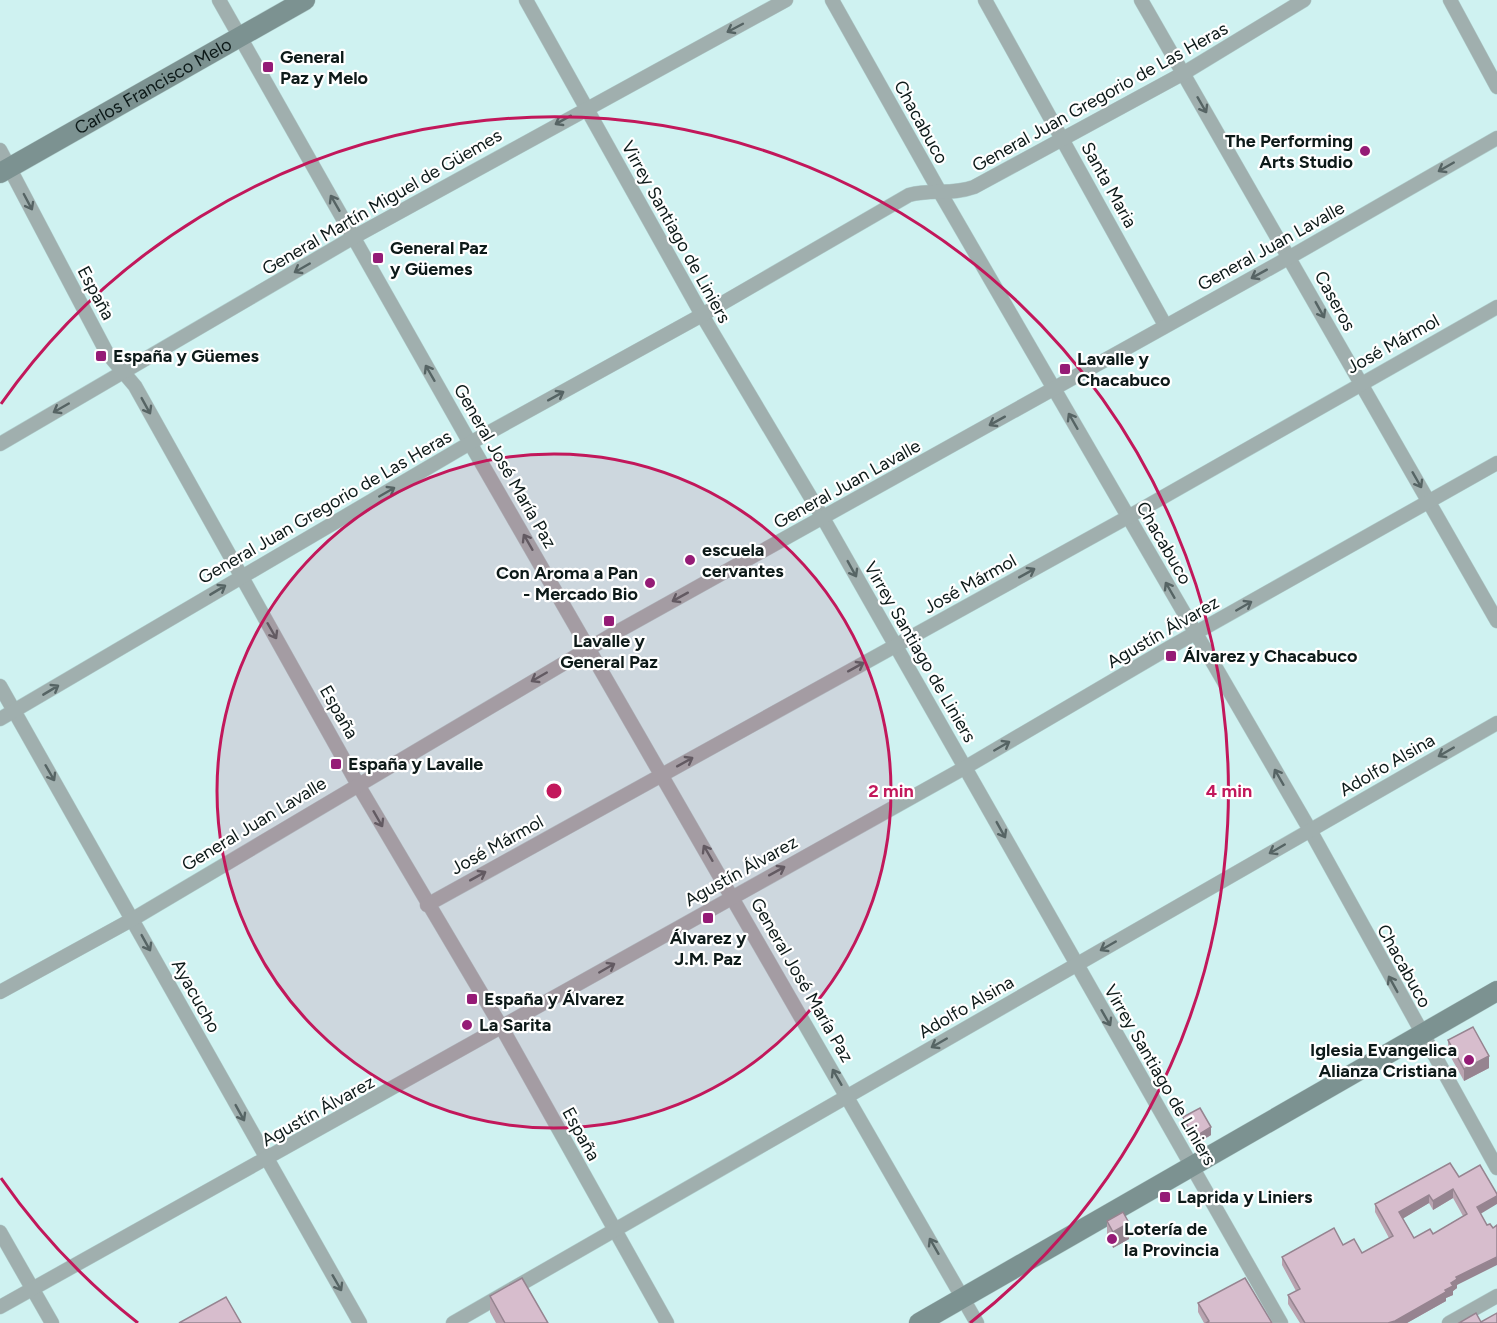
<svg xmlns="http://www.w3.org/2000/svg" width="1497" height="1323" font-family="Figtree,sans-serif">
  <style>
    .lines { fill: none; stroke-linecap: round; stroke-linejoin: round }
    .street-casing { stroke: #b0cfce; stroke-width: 15 }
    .secondary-casing { stroke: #b0cfce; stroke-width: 21 }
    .street { stroke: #a0afae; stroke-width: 14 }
    .secondary { stroke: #7c9291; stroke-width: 20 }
    .wall { fill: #b9a3b0; fill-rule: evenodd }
    .shaded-wall { fill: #968490 }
    .building { fill: #d7bdcd; stroke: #968490; stroke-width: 1.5; fill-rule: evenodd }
    .oneway { stroke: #566464 }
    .ring { fill: none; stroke: #c2185b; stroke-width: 3 }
    .poi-dot { fill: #951b76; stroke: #fff; stroke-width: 2 }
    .labels { text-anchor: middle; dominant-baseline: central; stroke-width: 4.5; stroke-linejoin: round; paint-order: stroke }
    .poi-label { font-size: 18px; font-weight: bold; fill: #0d1a19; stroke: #fff; text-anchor: start }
    .street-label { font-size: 18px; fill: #0d1a19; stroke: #fff }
    .centre { fill: #c2185b; stroke: #fff; stroke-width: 3 }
    .ring-label { font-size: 18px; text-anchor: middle; font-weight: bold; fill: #c2185b; stroke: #fff; stroke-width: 4.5; stroke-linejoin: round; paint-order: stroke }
  </style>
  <rect width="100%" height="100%" fill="#cff2f1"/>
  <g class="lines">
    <defs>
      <g id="street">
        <path d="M219,0L470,443L977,1323"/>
        <path d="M526,0L702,315L823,518L1281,1323"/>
        <path d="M832,0L941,194L1310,830L1497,1168"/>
        <path d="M985,0L1165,325"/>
        <path d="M1141,0L1497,621"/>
        <path d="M1450,0L1497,87"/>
        <path d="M0,150L107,353L135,386L357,783L502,1028L667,1323"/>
        <path d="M0,444L354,237L786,0"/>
        <path d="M0,686L360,1323"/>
        <path d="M0,719L470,443L702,315L909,195C931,189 952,195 974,187L1184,73L1304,0"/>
        <path d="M427,905L1128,517L1497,307"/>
        <path d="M0,992L133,919L615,633L1290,257L1497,138"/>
        <path d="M0,1232L52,1323"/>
        <path d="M0,1307L966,767L1167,649L1497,463"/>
        <path d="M453,1323L1497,723"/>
        <path d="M1449,1323L1497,1296"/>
      </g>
      <g id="secondary">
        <path id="s1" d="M0,173L305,0"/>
        <path d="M919,1323L1497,991"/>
      </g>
    </defs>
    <use href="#street" class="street-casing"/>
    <use href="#secondary" class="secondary-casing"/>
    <use href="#street" class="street"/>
    <use href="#secondary" class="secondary"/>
  </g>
  <g class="wall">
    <path d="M1448,1040L1489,1068L1464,1081L1448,1052Z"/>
    <path d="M1183,1117L1211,1135L1198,1143L1191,1140L1183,1125Z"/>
    <path d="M1450,1163L1481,1214L1457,1285V1288L1453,1291V1295L1446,1298V1301L1407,1323H1300L1288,1304V1295L1296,1291L1282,1265V1257L1343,1245L1362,1253L1389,1238L1375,1212V1204ZM1453,1198L1463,1216L1433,1234L1414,1238L1403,1218L1429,1203L1433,1210Z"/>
    <path d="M1107,1221L1129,1239L1113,1248L1107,1237Z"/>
    <path d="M490,1296L548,1323H496L490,1312Z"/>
    <path d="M1198,1303L1272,1323H1204L1198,1312Z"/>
  </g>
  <g class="shaded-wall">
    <path d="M1489,1056V1068L1464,1081V1069Z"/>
    <path d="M1211,1127V1135L1198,1143V1135Z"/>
    <path d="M1453,1189V1198L1433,1210V1201Z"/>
    <path d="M1429,1195V1203L1399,1221V1212Z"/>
    <path d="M1497,1196V1204L1477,1216V1207Z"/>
    <path d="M1129,1223V1239L1113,1248V1232Z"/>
    <path d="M1497,1257V1265L1457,1285V1288L1453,1291V1295L1446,1298V1301L1407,1323H1388L1445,1290L1456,1277Z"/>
  </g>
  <g class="building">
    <path d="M1473,1027L1489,1056L1464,1069L1448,1040Z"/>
    <path d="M1200,1108L1211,1127L1198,1135L1191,1132L1183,1117Z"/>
    <path d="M1450,1163L1459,1177L1480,1165L1497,1194V1196L1477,1207L1487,1225L1490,1224L1493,1228L1497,1225V1257L1456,1277L1457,1279L1451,1283L1453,1286L1445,1290L1446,1292L1395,1321L1388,1323H1305L1288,1295L1300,1289L1282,1257L1334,1228L1343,1245L1354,1239L1362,1253L1393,1236L1375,1204ZM1453,1189L1467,1214L1433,1234L1430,1229L1414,1238L1399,1212L1429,1195L1433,1201Z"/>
    <path d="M1123,1212L1129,1223L1113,1232L1107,1221Z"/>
    <path d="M522,1278L548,1323H505L490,1296Z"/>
    <path d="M1245,1278L1272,1323H1206L1209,1321L1198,1303Z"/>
    <path d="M226,1297L241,1323H179Z"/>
    <path d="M1476,1313L1481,1322L1497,1313V1323H1459Z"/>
  </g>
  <defs><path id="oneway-shaft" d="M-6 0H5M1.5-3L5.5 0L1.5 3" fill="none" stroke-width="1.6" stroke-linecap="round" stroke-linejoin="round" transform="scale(1.5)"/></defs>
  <g class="oneway">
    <use href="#oneway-shaft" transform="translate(735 28) rotate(152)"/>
    <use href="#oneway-shaft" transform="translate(1202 105) rotate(60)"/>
    <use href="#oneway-shaft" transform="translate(563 120) rotate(151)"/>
    <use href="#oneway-shaft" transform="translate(1446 167) rotate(150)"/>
    <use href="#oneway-shaft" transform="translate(28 202) rotate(62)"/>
    <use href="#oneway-shaft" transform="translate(335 203) rotate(-120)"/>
    <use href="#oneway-shaft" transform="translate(302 268) rotate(150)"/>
    <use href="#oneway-shaft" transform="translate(1259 274) rotate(151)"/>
    <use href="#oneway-shaft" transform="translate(1320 310) rotate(61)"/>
    <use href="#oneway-shaft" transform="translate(430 373) rotate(-120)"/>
    <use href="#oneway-shaft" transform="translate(556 396) rotate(-29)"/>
    <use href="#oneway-shaft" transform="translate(146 406) rotate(61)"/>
    <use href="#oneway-shaft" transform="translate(61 408) rotate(150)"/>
    <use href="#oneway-shaft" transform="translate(997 421) rotate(151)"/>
    <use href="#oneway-shaft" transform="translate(1073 421) rotate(-120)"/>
    <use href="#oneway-shaft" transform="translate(1417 480) rotate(60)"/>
    <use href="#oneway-shaft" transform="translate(387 492) rotate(-30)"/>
    <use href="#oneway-shaft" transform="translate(528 542) rotate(-120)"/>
    <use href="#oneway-shaft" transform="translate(852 569) rotate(61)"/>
    <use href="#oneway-shaft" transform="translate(1027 573) rotate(-29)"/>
    <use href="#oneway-shaft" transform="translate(218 590) rotate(-31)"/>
    <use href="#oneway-shaft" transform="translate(1170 590) rotate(-120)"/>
    <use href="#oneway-shaft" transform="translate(680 597) rotate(151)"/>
    <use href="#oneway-shaft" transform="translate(1244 606) rotate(-30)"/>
    <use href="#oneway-shaft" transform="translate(272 631) rotate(60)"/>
    <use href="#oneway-shaft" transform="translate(856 667) rotate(-29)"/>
    <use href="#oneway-shaft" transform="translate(539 677) rotate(150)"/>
    <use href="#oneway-shaft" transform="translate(51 690) rotate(-31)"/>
    <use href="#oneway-shaft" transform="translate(1002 746) rotate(-30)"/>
    <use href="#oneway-shaft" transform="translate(1446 752) rotate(150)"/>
    <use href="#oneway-shaft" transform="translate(685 762) rotate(-29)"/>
    <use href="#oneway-shaft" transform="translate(50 773) rotate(60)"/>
    <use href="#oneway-shaft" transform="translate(1279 777) rotate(-120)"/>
    <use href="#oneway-shaft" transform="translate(378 819) rotate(60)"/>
    <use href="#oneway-shaft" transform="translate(1001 830) rotate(61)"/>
    <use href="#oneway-shaft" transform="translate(1277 849) rotate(150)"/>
    <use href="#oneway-shaft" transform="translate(708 853) rotate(-120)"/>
    <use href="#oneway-shaft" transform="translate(777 871) rotate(-29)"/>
    <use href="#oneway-shaft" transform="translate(478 876) rotate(-29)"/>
    <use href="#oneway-shaft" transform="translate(146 943) rotate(61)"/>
    <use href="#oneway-shaft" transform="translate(1108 946) rotate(150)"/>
    <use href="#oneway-shaft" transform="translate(607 968) rotate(-30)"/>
    <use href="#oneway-shaft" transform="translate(1393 984) rotate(-119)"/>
    <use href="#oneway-shaft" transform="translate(1106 1018) rotate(60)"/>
    <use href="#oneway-shaft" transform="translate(939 1043) rotate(150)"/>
    <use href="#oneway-shaft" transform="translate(837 1077) rotate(-120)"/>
    <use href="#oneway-shaft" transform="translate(240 1113) rotate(61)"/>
    <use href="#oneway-shaft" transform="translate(934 1246) rotate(-120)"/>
    <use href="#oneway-shaft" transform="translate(337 1283) rotate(60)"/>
  </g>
  <circle cx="554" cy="791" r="337" fill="#c2185b" fill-opacity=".12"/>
  <g class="ring">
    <circle cx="554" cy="791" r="337"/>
    <path d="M138 1323A675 675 0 0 1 1 1178M1 404A675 675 0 1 1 970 1323"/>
  </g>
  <g class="poi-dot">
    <rect x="262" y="61" width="12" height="12" rx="3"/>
    <circle cx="1365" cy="151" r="6"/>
    <rect x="372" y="252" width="12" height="12" rx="3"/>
    <rect x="95" y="350" width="12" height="12" rx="3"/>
    <rect x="1059" y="363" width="12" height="12" rx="3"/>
    <circle cx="690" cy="560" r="6"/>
    <circle cx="650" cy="583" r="6"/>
    <rect x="603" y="615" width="12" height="12" rx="3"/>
    <rect x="1165" y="650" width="12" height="12" rx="3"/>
    <rect x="330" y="758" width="12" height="12" rx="3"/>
    <rect x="702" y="912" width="12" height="12" rx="3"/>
    <rect x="466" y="993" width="12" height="12" rx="3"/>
    <circle cx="467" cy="1025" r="6"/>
    <circle cx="1469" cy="1060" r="6"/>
    <rect x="1159" y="1191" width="12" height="12" rx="3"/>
    <circle cx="1112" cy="1239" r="6"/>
  </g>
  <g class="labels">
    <g class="poi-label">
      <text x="280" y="57">General<tspan x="280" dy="21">Paz y Melo</tspan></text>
      <text x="1353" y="141" text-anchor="end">The Performing<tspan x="1353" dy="21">Arts Studio</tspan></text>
      <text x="390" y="248">General Paz<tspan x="390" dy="21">y Güemes</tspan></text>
      <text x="113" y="356">España y Güemes</text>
      <text x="1077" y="359">Lavalle y<tspan x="1077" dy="21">Chacabuco</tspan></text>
      <text x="702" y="550">escuela<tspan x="702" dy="21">cervantes</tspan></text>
      <text x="638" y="573" text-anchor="end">Con Aroma a Pan<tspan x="638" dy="21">- Mercado Bio</tspan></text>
      <text x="609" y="641" text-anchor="middle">Lavalle y<tspan x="609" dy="21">General Paz</tspan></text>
      <text x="1183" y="656">Álvarez y Chacabuco</text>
      <text x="348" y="764">España y Lavalle</text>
      <text x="708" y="938" text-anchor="middle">Álvarez y<tspan x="708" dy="21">J.M. Paz</tspan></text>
      <text x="484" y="999">España y Álvarez</text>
      <text x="479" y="1025">La Sarita</text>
      <text x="1457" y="1050" text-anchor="end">Iglesia Evangelica<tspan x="1457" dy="21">Alianza Cristiana</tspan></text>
      <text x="1177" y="1197">Laprida y Liniers</text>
      <text x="1124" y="1229">Lotería de<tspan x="1124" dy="21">la Provincia</tspan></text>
    </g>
    <g class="street-label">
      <text stroke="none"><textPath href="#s1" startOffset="176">Carlos Francisco Melo</textPath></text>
      <text transform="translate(1100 97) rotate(-29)">General Juan Gregorio de Las Heras</text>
      <text transform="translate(921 122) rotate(61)">Chacabuco</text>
      <text transform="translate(1109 185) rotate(61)">Santa Maria</text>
      <text transform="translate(382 202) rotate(-30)">General Martín Miguel de Güemes</text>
      <text transform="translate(676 232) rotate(61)">Virrey Santiago de Liniers</text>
      <text transform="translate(1271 246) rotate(-29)">General Juan Lavalle</text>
      <text transform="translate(96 293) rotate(62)">España</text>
      <text transform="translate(1335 301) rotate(61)">Caseros</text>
      <text transform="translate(1393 344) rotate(-29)">José Mármol</text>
      <text transform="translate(505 466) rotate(60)">General José María Paz</text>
      <text transform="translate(847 484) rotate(-29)">General Juan Lavalle</text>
      <text transform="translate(325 507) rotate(-30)">General Juan Gregorio de Las Heras</text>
      <text transform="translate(1164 543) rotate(60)">Chacabuco</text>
      <text transform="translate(970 584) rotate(-29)">José Mármol</text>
      <text transform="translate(1163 632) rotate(-30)">Agustín Álvarez</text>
      <text transform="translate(920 652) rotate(60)">Virrey Santiago de Liniers</text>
      <text transform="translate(339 712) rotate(60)">España</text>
      <text transform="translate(1387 765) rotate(-30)">Adolfo Alsina</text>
      <text transform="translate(254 824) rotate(-31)">General Juan Lavalle</text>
      <text transform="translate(497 845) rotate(-29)">José Mármol</text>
      <text transform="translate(741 871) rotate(-29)">Agustín Álvarez</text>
      <text transform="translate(1404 966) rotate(61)">Chacabuco</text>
      <text transform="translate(802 980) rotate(60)">General José María Paz</text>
      <text transform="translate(196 996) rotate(61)">Ayacucho</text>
      <text transform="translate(966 1007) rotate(-30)">Adolfo Alsina</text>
      <text transform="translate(1160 1075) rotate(60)">Virrey Santiago de Liniers</text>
      <text transform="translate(318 1111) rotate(-29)">Agustín Álvarez</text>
      <text transform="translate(581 1134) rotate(61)">España</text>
    </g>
  </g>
  <circle cx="554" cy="791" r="9" class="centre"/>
  <g class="ring-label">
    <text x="891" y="797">2 min</text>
    <text x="1229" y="797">4 min</text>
  </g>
</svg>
